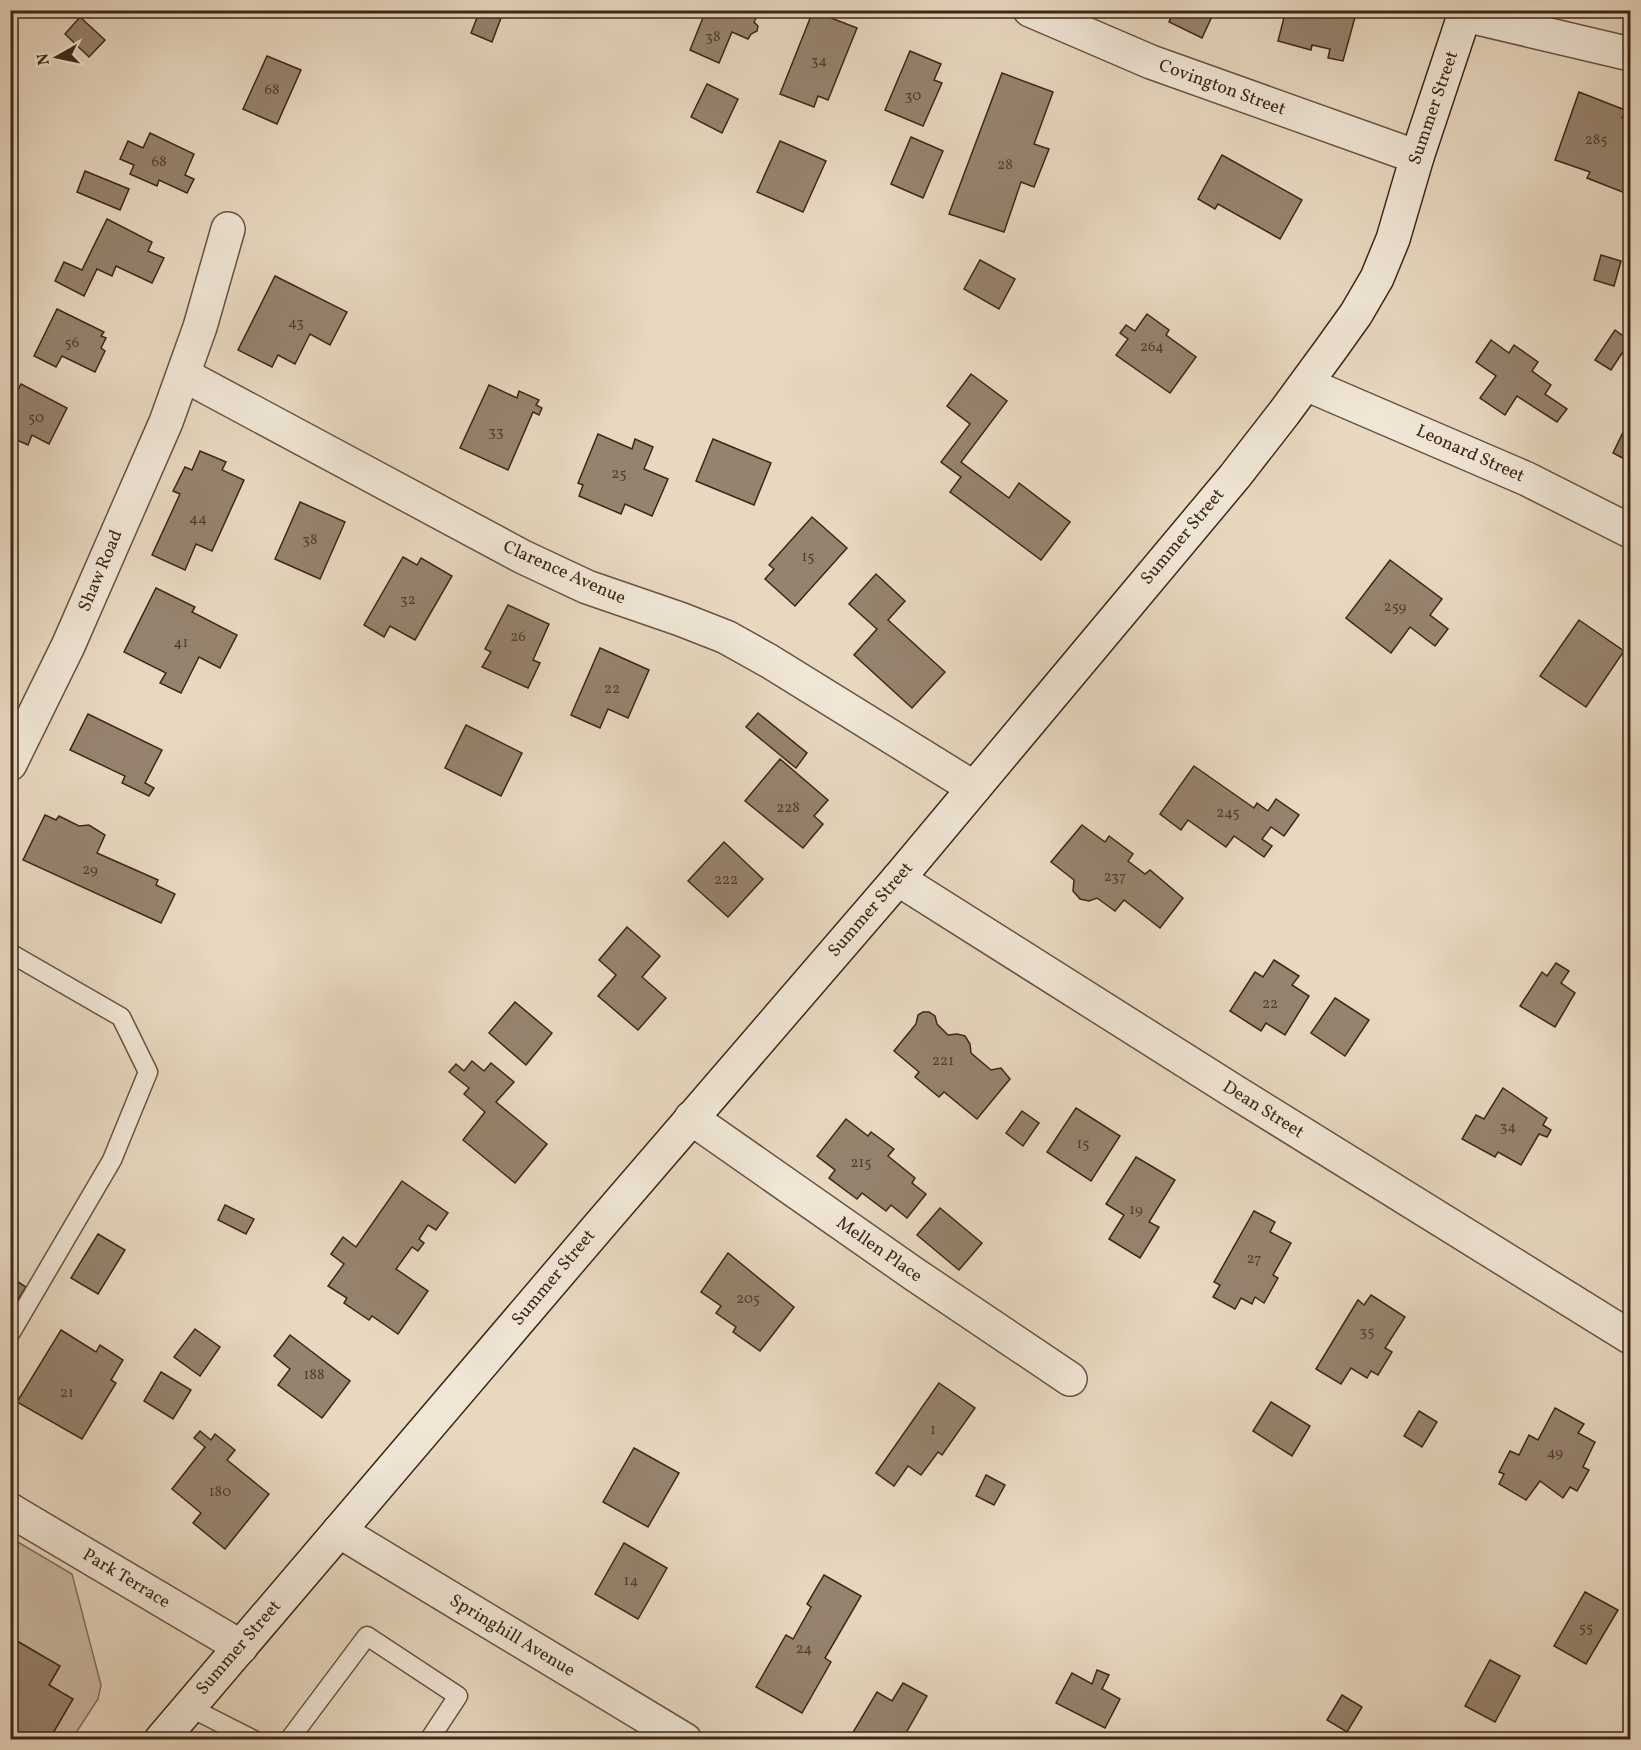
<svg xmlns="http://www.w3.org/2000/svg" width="1641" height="1750" font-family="Vollkorn,serif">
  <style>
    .green { fill: #cbbaa3; stroke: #84705d; stroke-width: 1.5 }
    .building { fill: #96836f; stroke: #3d2717; stroke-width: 1.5 }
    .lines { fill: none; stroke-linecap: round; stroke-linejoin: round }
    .lane-casing { stroke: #685341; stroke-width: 21 }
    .street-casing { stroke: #685341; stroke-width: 36 }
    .secondary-casing { stroke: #3d2717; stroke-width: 36 }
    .lane { stroke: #f0e6d6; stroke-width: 18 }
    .street { stroke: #f0e6d6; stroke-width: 33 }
    .secondary { stroke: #f0e6d6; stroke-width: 33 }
    .labels { text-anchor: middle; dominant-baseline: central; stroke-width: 5; stroke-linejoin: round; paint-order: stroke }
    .number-label { font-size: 15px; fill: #533e2d }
    .street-label { font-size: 18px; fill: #3d2717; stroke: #f0e6d6 }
  </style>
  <rect width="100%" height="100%" fill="#e8d8c0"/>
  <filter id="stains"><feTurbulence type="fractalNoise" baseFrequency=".00333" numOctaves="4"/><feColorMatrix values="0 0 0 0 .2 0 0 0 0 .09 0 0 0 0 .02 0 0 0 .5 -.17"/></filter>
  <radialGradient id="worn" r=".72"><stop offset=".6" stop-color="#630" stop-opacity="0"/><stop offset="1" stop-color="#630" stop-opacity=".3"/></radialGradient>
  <path class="green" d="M11,1538L72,1574L101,1685L98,1699L72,1739H49L72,1700L49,1685L59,1666L11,1637Z"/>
  <g class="building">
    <path d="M480,10H504L492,42L471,33Z"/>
    <path d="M706,10H764L759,13L754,22L758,26L757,31L751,34L748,39L732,32L719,63L690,50Z"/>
    <path d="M1174,10H1215L1202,38L1169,22Z"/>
    <path d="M1286,10H1357L1343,61L1328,58L1330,49L1312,45L1311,50L1278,41Z"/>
    <path d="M813,11L857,28L828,100L818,96L814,107L780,94Z"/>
    <path d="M80,17L105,40L89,57L65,34Z"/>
    <path d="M910,51L941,64L934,80L942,83L923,126L885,110Z"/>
    <path d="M267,56L301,70L277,124L243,109Z"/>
    <path d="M1002,73L1053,92L1034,144L1049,149L1034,187L1021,182L1004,232L949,214Z"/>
    <path d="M707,84L738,99L722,133L691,117Z"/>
    <path d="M1579,92L1625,110L1622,118L1630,121V195L1587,178L1590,172L1555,160Z"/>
    <path d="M150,133L194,154L185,175L194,179L187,193L159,180L157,186L130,174L134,165L120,159L128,141L143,148Z"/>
    <path d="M911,137L943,151L923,198L891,184Z"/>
    <path d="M780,141L826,161L803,212L757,192Z"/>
    <path d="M1222,155L1302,200L1280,239L1218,204L1215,209L1198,199Z"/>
    <path d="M85,171L129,189L120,210L77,192Z"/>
    <path d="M107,219L152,242L148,251L164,258L152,283L116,266L112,276L97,269L84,296L55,281L64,262L82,270Z"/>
    <path d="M1601,255L1621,261L1614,286L1594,280Z"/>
    <path d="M980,260L1015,279L999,309L964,289Z"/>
    <path d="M275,276L347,312L330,345L310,334L295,364L278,355L272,367L238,350Z"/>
    <path d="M57,309L104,332L101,336L106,338L101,348L105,351L95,372L62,356L56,367L34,356Z"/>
    <path d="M1147,314L1169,330L1166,335L1196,357L1170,393L1116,355L1128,339L1120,333L1126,325L1135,331Z"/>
    <path d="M1615,330L1630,341L1611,370L1595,360Z"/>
    <path d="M1491,340L1509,353L1514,345L1538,362L1532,371L1551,385L1545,394L1567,409L1557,422L1517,396L1505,415L1480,398L1496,376L1476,362Z"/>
    <path d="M971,374L1007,401L961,462L1009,498L1019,483L1070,522L1041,560L950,492L961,477L941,462L970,424L947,406Z"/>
    <path d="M21,384L67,408L49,444L32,435L28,445L10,437L13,430L10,428V405Z"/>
    <path d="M489,385L517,398L519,391L539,400L536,405L542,408L539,415L533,412L508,470L460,448Z"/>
    <path d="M1630,418V462L1613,453Z"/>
    <path d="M598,434L632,449L635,439L653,447L644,469L668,479L652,516L625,504L621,514L579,496L583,485L578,483Z"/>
    <path d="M713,439L771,463L754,505L696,481Z"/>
    <path d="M200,451L226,462L222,470L244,480L212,551L196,544L185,570L152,555L180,494L173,491L185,467L192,470Z"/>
    <path d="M300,502L345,522L320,579L275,559Z"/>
    <path d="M812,517L847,548L795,606L765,579L774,569L769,565Z"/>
    <path d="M403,557L417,565L421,558L452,576L415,640L390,626L384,637L364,625Z"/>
    <path d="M1390,560L1442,599L1430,615L1448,629L1435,646L1410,627L1391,653L1346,618Z"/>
    <path d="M876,574L905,601L888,620L945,672L912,708L854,655L877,629L849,604Z"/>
    <path d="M156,588L195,607L192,612L237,635L220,668L199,657L181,693L160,683L166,673L124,652Z"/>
    <path d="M508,605L549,624L533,660L540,663L528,688L482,667L491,652L485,649Z"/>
    <path d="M1579,620L1624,651L1586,707L1540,676Z"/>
    <path d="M600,648L649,670L628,718L608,709L600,728L571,715Z"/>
    <path d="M758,713L807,753L796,768L746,727Z"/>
    <path d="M88,714L162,750L145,783L154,788L149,796L122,783L125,776L70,750Z"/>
    <path d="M466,725L522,753L501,796L445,768Z"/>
    <path d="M780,759L828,800L814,816L823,824L803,848L745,801Z"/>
    <path d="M1194,766L1254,808L1257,803L1268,811L1276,799L1299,815L1284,836L1271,827L1262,839L1272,846L1264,857L1234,836L1226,847L1188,820L1181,830L1160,814Z"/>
    <path d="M45,815L56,820L59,816L79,826L89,825L105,835L97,853L158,880L156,885L175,894L161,923L23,860Z"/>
    <path d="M1082,825L1105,842L1109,836L1133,854L1128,861L1145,874L1150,870L1183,898L1160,928L1124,900L1115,911L1097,898L1089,901L1080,899L1073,891L1074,880L1051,862Z"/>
    <path d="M724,842L763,879L728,917L688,881Z"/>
    <path d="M627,927L660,956L642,977L666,998L638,1030L598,996L616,975L599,960Z"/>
    <path d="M1274,960L1299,976L1292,985L1309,996L1285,1035L1266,1023L1261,1031L1230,1011L1255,972L1263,977Z"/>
    <path d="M1556,963L1569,971L1561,983L1575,993L1555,1027L1520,1006L1542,972L1547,976Z"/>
    <path d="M1335,998L1369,1020L1345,1056L1311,1033Z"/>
    <path d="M515,1002L552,1033L526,1065L489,1033Z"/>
    <path d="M923,1012H929L935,1016L937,1024L948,1035L957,1034L965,1036L970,1044L971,1053L991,1070L1001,1068L1010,1079L977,1119L944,1092L939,1097L915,1077L919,1072L894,1051L916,1024L918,1015Z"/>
    <path d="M472,1061L484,1071L491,1063L514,1082L496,1102L547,1144L515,1183L463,1140L485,1112L464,1094L469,1088L449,1072L456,1064L464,1071Z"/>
    <path d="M1503,1088L1547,1118L1543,1125L1551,1130L1547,1137L1539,1134L1521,1165L1498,1152L1495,1157L1462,1139L1476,1115L1484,1119Z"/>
    <path d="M1076,1108L1120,1136L1091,1181L1047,1152Z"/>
    <path d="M1022,1111L1039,1123L1023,1146L1006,1133Z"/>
    <path d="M846,1119L868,1136L871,1132L894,1149L888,1156L915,1178L912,1183L926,1194L907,1218L891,1205L886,1211L862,1193L857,1199L829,1178L835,1170L817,1156Z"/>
    <path d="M1136,1157L1175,1180L1149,1222L1159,1227L1140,1258L1109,1239L1124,1215L1106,1204Z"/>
    <path d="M402,1181L448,1213L436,1230L428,1225L419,1239L424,1243L418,1251L412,1247L396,1269L428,1291L398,1334L372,1316L369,1320L344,1303L347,1298L328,1286L344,1264L331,1254L343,1237L356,1247Z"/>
    <path d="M225,1205L254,1219L246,1234L218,1220Z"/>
    <path d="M940,1208L982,1243L959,1270L917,1235Z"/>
    <path d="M1254,1211L1275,1222L1270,1232L1291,1243L1273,1275L1278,1278L1264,1303L1255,1297L1252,1304L1241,1298L1235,1309L1213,1297L1220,1285L1214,1282Z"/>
    <path d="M98,1234L125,1250L98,1294L71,1278Z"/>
    <path d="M728,1253L794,1307L760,1351L733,1332L736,1327L716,1313L721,1306L701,1292Z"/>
    <path d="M10,1277L26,1287L10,1312Z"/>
    <path d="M1371,1295L1405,1317L1385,1348L1392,1352L1378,1375L1371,1371L1367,1378L1351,1368L1341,1384L1316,1369L1358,1300L1364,1305Z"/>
    <path d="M195,1329L220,1347L200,1376L174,1357Z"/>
    <path d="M61,1330L96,1352L100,1345L123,1360L111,1380L116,1383L82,1439L17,1402Z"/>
    <path d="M290,1335L350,1381L322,1418L278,1385L290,1369L274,1356Z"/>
    <path d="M161,1372L191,1390L173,1419L144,1401Z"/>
    <path d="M939,1383L975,1408L942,1455L938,1452L921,1475L908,1466L894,1486L876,1473Z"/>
    <path d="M1271,1402L1310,1426L1292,1456L1253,1431Z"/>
    <path d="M1555,1408L1584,1424L1578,1433L1595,1442L1583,1467L1589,1470L1577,1491L1570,1487L1563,1498L1540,1481L1526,1500L1499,1484L1504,1474L1499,1472L1510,1451L1519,1455L1529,1435L1538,1440Z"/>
    <path d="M1419,1411L1437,1422L1422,1447L1404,1436Z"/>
    <path d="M200,1431L211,1440L215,1434L235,1450L227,1460L269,1494L225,1549L193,1523L201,1513L172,1489L205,1447L194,1438Z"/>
    <path d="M634,1448L679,1473L648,1527L603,1502Z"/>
    <path d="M986,1475L1005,1485L994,1505L976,1496Z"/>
    <path d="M624,1543L667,1568L638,1619L595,1594Z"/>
    <path d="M824,1575L861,1596L825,1658L831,1662L802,1713L756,1687L786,1635L793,1639L811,1607L807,1604Z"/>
    <path d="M1585,1592L1618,1610L1586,1664L1554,1646Z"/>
    <path d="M10,1637L60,1666L49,1685L73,1699L49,1740H10Z"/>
    <path d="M1490,1660L1520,1676L1495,1722L1465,1706Z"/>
    <path d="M1097,1670L1109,1675L1102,1689L1120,1699L1105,1728L1056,1703L1072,1673L1092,1684Z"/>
    <path d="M903,1683L927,1696L902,1740L849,1739L877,1692L892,1701Z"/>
    <path d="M1342,1695L1362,1707L1347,1732L1327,1720Z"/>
  </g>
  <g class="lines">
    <defs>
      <g id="lane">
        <path d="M10,953L121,1017L148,1072L112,1160L10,1334"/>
        <path d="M189,1707L254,1740"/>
        <path d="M289,1740L367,1636L458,1696L429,1740"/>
      </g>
      <g id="street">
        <path d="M1030,10L1151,62L1417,157"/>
        <path d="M1465,15L1630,54"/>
        <path d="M184,375L523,557L587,587L680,619L726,637L769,661L974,788"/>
        <path d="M1306,384L1527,479L1630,531"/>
        <path d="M10,764L68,646L166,422L200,327L228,229"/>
        <path d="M898,879L1235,1092L1630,1337"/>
        <path d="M691,1118L914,1274L1070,1379"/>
        <path d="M10,1510L241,1647"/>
        <path d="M339,1531L685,1740"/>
      </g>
      <path id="secondary" d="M161,1740L600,1225L898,879L1235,476L1284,413L1331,349L1356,314L1377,278L1393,239L1417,157L1466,10"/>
    </defs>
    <use href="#lane" class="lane-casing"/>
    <use href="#street" class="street-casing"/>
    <use href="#secondary" class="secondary-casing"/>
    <use href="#lane" class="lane"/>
    <use href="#street" class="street"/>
    <use href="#secondary" class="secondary"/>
  </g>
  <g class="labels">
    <g class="number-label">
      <text x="713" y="37">38</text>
      <text x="819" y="61">34</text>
      <text x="272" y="90">68</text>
      <text x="913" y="96">30</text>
      <text x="1596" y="140">285</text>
      <text x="159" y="162">68</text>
      <text x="1005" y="165">28</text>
      <text x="296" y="323">43</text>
      <text x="72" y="343">56</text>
      <text x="1152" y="347">264</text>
      <text x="36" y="418">50</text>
      <text x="496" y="432">33</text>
      <text x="619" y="474">25</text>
      <text x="198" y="519">44</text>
      <text x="310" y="540">38</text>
      <text x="808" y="557">15</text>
      <text x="408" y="600">32</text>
      <text x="1395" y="607">259</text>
      <text x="518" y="637">26</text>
      <text x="181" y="643">41</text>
      <text x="612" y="689">22</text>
      <text x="788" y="808">228</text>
      <text x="1228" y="813">245</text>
      <text x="90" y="870">29</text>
      <text x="1115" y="877">237</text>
      <text x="726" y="880">222</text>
      <text x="1270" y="1004">22</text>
      <text x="943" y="1061">221</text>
      <text x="1508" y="1127">34</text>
      <text x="1083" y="1144">15</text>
      <text x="861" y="1163">215</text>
      <text x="1136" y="1210">19</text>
      <text x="1254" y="1259">27</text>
      <text x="748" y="1299">205</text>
      <text x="1367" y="1332">35</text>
      <text x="314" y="1375">188</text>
      <text x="67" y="1393">21</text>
      <text x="933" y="1430">1</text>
      <text x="1555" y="1453">49</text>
      <text x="220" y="1492">180</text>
      <text x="631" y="1581">14</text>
      <text x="1586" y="1628">55</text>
      <text x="804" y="1649">24</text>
    </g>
    <g class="street-label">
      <text transform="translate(1222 88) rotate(20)">Covington Street</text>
      <text transform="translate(1434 108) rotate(-71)">Summer Street</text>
      <text transform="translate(1470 454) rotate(24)">Leonard Street</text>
      <text transform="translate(1183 537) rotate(-50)">Summer Street</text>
      <text transform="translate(101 571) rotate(-67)">Shaw Road</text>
      <text transform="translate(564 573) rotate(24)">Clarence Avenue</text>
      <text transform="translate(871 910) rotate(-49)">Summer Street</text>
      <text transform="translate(1263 1110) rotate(32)">Dean Street</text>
      <text transform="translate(879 1250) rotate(35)">Mellen Place</text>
      <text transform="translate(554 1278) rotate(-50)">Summer Street</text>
      <text transform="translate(126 1579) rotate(31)">Park Terrace</text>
      <text transform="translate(512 1636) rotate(31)">Springhill Avenue</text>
      <text transform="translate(239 1648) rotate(-49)">Summer Street</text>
    </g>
  </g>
  <rect width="1641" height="1750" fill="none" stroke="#e8d8c0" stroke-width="36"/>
  <rect x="12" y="12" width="1617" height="1726" fill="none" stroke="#3d2717" stroke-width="3"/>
  <rect x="18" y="18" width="1605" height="1714" fill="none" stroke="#3d2717" stroke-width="1.5"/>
  <g transform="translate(57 57) rotate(261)" stroke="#f0e6d6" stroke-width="4.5" paint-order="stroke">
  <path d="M0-4.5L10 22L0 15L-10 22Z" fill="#3d2717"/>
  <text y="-9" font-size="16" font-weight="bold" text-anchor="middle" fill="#3d2717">N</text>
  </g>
  <rect width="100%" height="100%" filter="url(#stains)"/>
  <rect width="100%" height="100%" fill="url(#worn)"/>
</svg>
